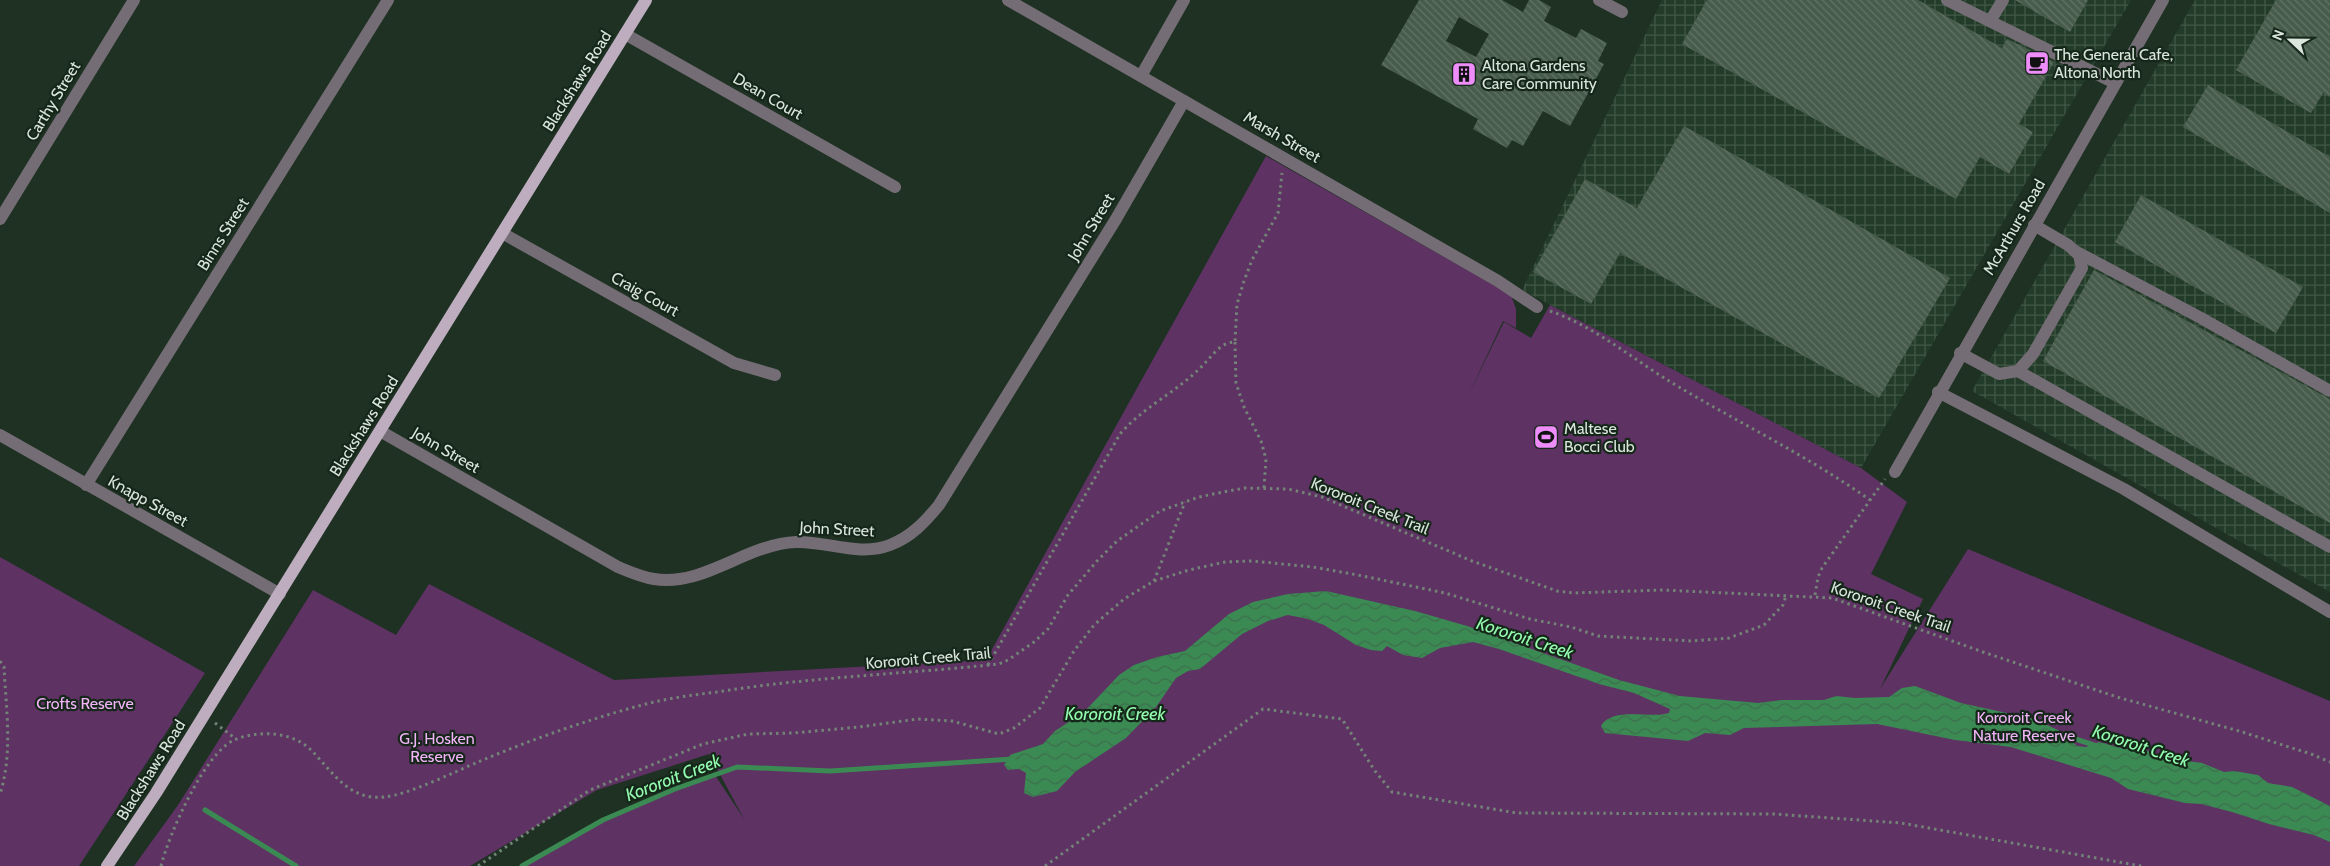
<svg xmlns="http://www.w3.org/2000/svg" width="2330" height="866" font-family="Cabin,sans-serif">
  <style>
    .industrial { fill: url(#industrial-grid) }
    .green { fill: #5e3263 }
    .water { fill: url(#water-waves) }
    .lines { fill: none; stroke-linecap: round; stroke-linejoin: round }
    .stream { stroke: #3b8a53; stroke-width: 5 }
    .building { fill: url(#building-back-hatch); fill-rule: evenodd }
    .path { stroke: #738377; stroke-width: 3; stroke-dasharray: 2.5 4; stroke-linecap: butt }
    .minor { stroke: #756d75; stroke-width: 12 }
    .major { stroke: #bdadbf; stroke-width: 12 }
    .labels { text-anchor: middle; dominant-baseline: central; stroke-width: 4.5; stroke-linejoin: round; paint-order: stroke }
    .poi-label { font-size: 16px; fill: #dae5dc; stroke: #152719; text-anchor: start }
    .street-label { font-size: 16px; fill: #dae5dc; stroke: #152719 }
    .park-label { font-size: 16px; fill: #f2b3f8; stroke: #152719 }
    .water-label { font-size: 18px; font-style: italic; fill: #94fcaf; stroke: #152719 }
  </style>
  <defs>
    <pattern id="industrial-grid" width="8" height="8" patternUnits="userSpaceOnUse" patternTransform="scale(1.25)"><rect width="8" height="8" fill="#233c29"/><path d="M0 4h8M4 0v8" fill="none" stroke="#425847"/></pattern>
    <pattern id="water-waves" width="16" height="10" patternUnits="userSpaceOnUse" patternTransform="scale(1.25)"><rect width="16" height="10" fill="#3b8a53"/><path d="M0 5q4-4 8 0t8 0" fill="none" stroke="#3d6e4c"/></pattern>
    <pattern id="building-back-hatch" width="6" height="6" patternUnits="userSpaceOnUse" patternTransform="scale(1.25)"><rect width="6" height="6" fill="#485c4c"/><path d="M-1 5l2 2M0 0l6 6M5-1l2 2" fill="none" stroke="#627365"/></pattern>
  </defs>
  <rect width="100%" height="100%" fill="#1e3123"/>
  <g class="industrial">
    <path d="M1662,0H2131L1861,468L1522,290Z"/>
    <path d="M2195,0H2330V592L1972,391Z"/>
  </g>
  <g class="green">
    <path d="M1266,156L1511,295L1516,309V328L1503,321L1469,394L1504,322L1531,338L1550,305L1861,468L1907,502L1871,574L1923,599L1880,689L1968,549L2330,701V866H522L603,820L715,775L744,819L709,754L597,790L470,866H134L178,805L313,590L396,635L429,584L614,680L986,660Z"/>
    <path d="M0,557L205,673L79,866H0Z"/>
  </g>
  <path class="water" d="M1326,591L1415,611L1467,626L1619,680L1680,696L1758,703L1781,700H1824L1836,696L1855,698L1889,697L1902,688L1915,686L1961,703L2034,719L2060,731L2077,746L2086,747L2099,742L2125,749H2141L2172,759L2202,763L2224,772L2234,771L2258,775L2268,783L2292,787L2330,806V842L2314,835L2269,824L2232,812L2201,804L2185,803L2128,789L2111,778L2011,747L1955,740L1877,724L1744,728L1730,735L1705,733L1688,741L1605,733L1601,726C1612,706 1651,719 1669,713L1670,709L1634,693L1599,684L1499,649L1473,642L1440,648L1422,658L1403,655L1387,646L1382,651L1371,650L1356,645L1324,625L1308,619L1288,615L1268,621L1242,634L1200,669L1188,671L1176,678L1156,707L1126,738L1075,772L1057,791L1033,797L1024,793L1026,773L1019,769L1008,770L1004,765L1010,755L1043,744L1055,731L1084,712L1119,675L1134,665L1157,657L1185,651L1229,614L1253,602L1288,594Z"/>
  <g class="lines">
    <g class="stream">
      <path d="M2060,734L2097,746"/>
      <path d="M205,810L296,866"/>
      <path d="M522,866L603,820L675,789L737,767L830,771L1013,759"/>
    </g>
  </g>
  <g class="building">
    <path d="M1419,0H1502L1523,12L1529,0H1539L1551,7L1544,21L1576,38L1581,29L1607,43L1598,61L1604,64L1570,126L1543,111L1523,146L1512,140L1507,148L1473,129L1478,119L1381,65ZM1459,17L1489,34L1476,57L1446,41Z"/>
    <path d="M1707,0H1918L2002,48L2007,39L2054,62L2019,124L2033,132L2009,174L1980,157L1956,199L1682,44Z"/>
    <path d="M2015,0H2088L2070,32Z"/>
    <path d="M2276,0H2330V97L2323,93L2311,113L2236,70Z"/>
    <path d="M2208,85L2330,157V213L2183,127Z"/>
    <path d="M1684,126L1950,278L1879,398L1620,253L1591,304L1533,272L1585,179L1637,208Z"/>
    <path d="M2141,195L2303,287L2276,333L2115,242Z"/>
    <path d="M2094,270L2330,399V523L2043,361Z"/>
  </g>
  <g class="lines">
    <g class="path">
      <path d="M1550,311C1594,326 1634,360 1674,384C1739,423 1808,456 1870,500"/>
      <path d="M1235,342L1236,383L1244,407L1261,441L1266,459L1264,488"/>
      <path d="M1154,581L1185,502"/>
      <path d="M1815,595L1818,577L1822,568L1885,479"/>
      <path d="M0,661L4,667C6,708 13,754 0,794"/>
      <path d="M988,665L1120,434C1144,406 1179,391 1204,364C1213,355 1221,342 1235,342L1237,304L1244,281L1252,260L1278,213L1282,173"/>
      <path d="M215,723L236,739"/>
      <path d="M161,866C169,834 204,754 234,740C257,730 292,731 311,750C332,771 349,801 384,797C408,795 454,772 478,762C533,739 589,719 646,704C669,698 693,695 717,692C810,677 905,674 999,664L1008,660L1034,642L1048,629L1068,595L1097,561L1117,541L1160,511L1199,497L1223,492L1245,488L1288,489L1322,497L1472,561L1557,591L1573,593L1663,590L1832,598L1983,652L2117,697L2239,731L2311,754L2330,762"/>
      <path d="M478,866L590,790L703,744L748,734L794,733L859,727L918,719L952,721L999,734L1014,728L1040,708L1074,651L1094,625L1124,599L1154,581L1189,570L1225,562L1252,561L1313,567L1358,575L1445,593L1530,619L1571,627L1598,636L1692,641L1729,638L1764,625L1783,605L1786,596"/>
      <path d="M1045,866L1263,709L1342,719L1375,771L1392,792L1517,813L1774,814L1901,823L2141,866"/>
    </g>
    <g class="minor">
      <path d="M1008,0L1498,281L1537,307"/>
      <path d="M1599,0L1622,12"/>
      <path d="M1947,0L2115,83"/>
      <path d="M1990,21L2003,0"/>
      <path d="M625,34L895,187"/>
      <path d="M1141,76L1184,0"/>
      <path d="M0,219L134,0"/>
      <path d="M502,233L734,363L775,375"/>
      <path d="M2075,251L2201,318L2330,391"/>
      <path d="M1960,353L1999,374L2018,371L2033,354L2082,268L2079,255L2068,245L2034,225"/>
      <path d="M2018,371L2330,547"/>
      <path d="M1938,392L2124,489L2330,612"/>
      <path d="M380,431L618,567C630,572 641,577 654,579C704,587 746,544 796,542C827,541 859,557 890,545C911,537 925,522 939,505L1116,219L1184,101"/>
      <path d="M0,435L280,594"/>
      <path d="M1895,472L2163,0"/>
      <path d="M86,485L388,0"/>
    </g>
    <path class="major" d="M107,866L156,793L646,0"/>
  </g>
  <defs>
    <symbol id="cafe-square" viewBox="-11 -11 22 22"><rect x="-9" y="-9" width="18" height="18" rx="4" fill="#ee8cf9" stroke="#152719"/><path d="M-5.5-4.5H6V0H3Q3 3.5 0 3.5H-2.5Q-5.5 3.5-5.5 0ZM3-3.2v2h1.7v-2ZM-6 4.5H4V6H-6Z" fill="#111"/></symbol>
    <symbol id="building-square" viewBox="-11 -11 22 22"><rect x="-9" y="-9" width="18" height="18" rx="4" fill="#ee8cf9" stroke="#152719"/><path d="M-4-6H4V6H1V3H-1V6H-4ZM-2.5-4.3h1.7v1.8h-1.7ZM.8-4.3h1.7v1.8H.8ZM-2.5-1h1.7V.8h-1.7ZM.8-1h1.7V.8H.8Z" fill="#111"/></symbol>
    <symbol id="stadium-square" viewBox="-11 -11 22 22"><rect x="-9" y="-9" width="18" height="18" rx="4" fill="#ee8cf9" stroke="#152719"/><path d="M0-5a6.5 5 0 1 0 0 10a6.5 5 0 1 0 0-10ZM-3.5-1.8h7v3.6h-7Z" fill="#111"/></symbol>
  </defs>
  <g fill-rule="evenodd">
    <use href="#cafe-square" x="2023" y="49" width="28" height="28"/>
    <use href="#building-square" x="1450" y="60" width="28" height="28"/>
    <use href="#stadium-square" x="1532" y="423" width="28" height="28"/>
  </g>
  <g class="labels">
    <g class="poi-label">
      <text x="2054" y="54">The General Cafe,<tspan x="2054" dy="18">Altona North</tspan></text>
      <text x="1482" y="65">Altona Gardens<tspan x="1482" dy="18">Care Community</tspan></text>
      <text x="1564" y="428">Maltese<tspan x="1564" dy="18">Bocci Club</tspan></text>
    </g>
    <g class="street-label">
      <text transform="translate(577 81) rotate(-58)">Blackshaws Road</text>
      <text transform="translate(768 96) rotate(30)">Dean Court</text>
      <text transform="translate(53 101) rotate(-59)">Carthy Street</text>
      <text transform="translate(1282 137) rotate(30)">Marsh Street</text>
      <text transform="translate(1091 227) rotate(-59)">John Street</text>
      <text transform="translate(2014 227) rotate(-60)">McArthurs Road</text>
      <text transform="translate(223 234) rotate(-58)">Binns Street</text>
      <text transform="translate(645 294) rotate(29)">Craig Court</text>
      <text transform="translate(364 426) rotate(-58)">Blackshaws Road</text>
      <text transform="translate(446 450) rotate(30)">John Street</text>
      <text transform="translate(148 501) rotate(29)">Knapp Street</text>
      <text transform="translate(1370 506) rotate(22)">Kororoit Creek Trail</text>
      <text transform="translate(837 529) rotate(3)">John Street</text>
      <text transform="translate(1891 607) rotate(19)">Kororoit Creek Trail</text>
      <text transform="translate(928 658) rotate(-5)">Kororoit Creek Trail</text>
      <text transform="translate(151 770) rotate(-58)">Blackshaws Road</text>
    </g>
    <g class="park-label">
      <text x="85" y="703">Crofts Reserve</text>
      <text x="2024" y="717">Kororoit Creek<tspan x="2024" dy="18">Nature Reserve</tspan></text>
      <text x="437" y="738">G.J. Hosken<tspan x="437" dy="18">Reserve</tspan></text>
    </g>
    <g class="water-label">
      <text transform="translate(1525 638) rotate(18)">Kororoit Creek</text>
      <text x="1115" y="714">Kororoit Creek</text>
      <text transform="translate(2141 746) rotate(18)">Kororoit Creek</text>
      <text transform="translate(673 778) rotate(-21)">Kororoit Creek</text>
    </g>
  </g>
  <g transform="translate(2290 40) rotate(292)" stroke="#152719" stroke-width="4" paint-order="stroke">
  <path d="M0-4L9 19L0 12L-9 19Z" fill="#dae5dc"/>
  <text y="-8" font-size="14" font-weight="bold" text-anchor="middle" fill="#dae5dc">N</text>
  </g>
</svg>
